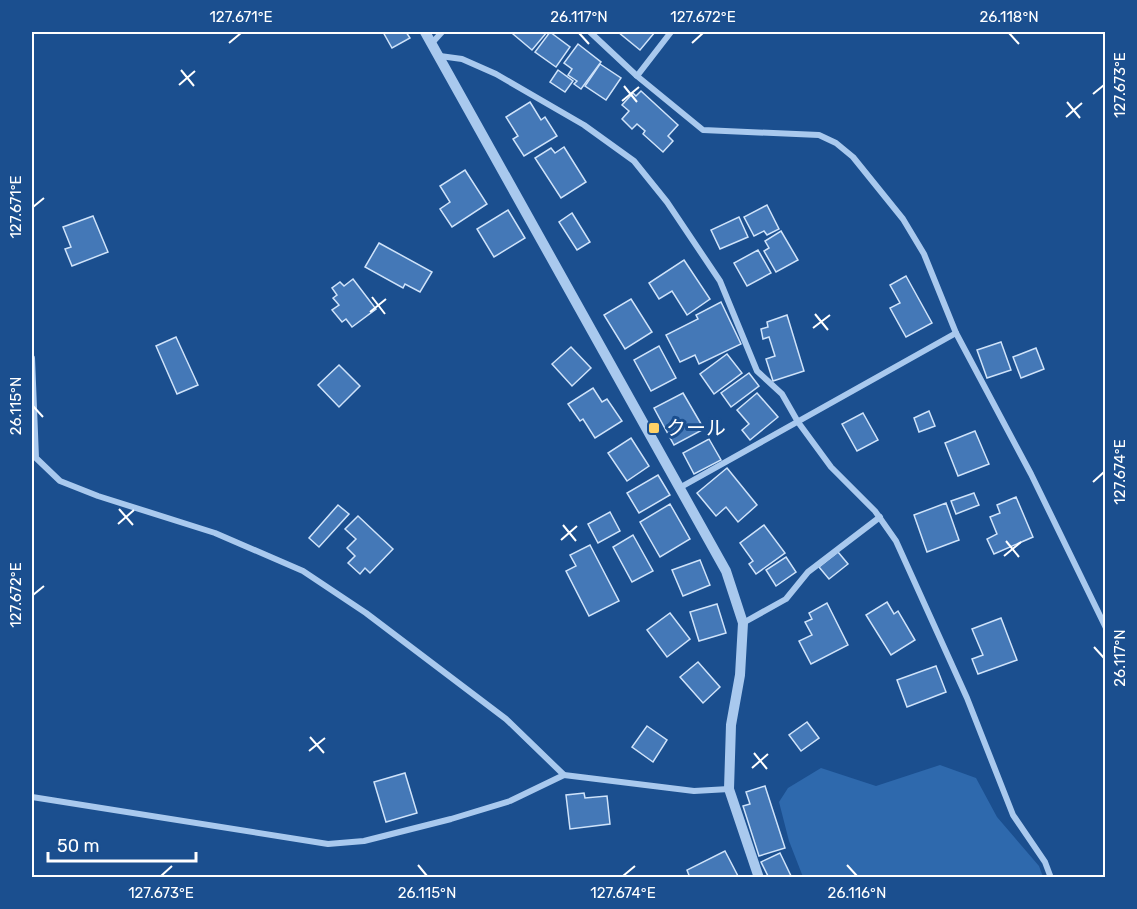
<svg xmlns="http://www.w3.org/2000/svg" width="1137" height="909" font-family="Rubik,'Noto Sans JP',sans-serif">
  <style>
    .green { fill: #2e69ad }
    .building { fill: #4478b7; stroke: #cfe3fa; stroke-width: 1.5 }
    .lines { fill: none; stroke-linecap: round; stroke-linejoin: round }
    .minor { stroke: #a9c9ee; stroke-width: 6 }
    .tertiary { stroke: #a9c9ee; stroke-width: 10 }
    .ticks { fill: none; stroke: #fff; stroke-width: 2 }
    .poi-dot { fill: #ffd166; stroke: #1b4f8f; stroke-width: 2 }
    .labels { text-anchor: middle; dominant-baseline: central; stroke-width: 6; stroke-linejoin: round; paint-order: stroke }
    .poi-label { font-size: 20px; fill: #fff; stroke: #1b4f8f; text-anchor: start }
    .neatline { fill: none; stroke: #fff; stroke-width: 2 }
    .ticks-label { font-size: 15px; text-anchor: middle; fill: #fff }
  </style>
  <rect width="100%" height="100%" fill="#1b4f8f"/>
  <path class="green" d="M940,765L976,778L997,817L1039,866L1043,877H803L789,841L779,802L788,788L821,768L876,786Z"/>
  <g class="building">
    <path d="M383,32H406L410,38L392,48Z"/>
    <path d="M515,32H547L532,50L513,34Z"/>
    <path d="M550,32L570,47L556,67L535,52Z"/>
    <path d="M618,32H655L640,50Z"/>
    <path d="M578,44L601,62L581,89L574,84L577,81L568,75L572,69L564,63Z"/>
    <path d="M600,64L621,78L606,100L585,86Z"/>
    <path d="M558,70L573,81L565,92L550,82Z"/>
    <path d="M641,91L678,125L668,136L673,141L663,152L643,134L645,131L637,124L632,129L622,119L629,111L622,105L633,93L636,96Z"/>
    <path d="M530,102L541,120L545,117L557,136L524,156L513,139L518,136L506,117Z"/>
    <path d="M564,147L586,182L561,198L535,158L551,148L555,153Z"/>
    <path d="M465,170L487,204L452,227L440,209L450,202L440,186Z"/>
    <path d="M767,205L779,229L767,235L764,231L754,236L744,217Z"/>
    <path d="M508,210L525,238L494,257L477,229Z"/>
    <path d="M572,213L590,242L577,250L559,222Z"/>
    <path d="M93,216L108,252L72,266L65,249L71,247L63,227Z"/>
    <path d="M739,217L748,237L720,249L711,230Z"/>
    <path d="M781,231L798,260L776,272L764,251L769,248L765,241Z"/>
    <path d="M379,243L432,272L420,292L405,284L403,288L365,267Z"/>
    <path d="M758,250L771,273L747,286L734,263Z"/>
    <path d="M684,260L710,299L687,315L672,291L659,299L649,283Z"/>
    <path d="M906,276L932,323L906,337L890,308L900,303L890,285Z"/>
    <path d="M353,279L376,309L352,327L346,319L342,322L332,310L339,305L333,298L337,295L332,288L340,282L344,286Z"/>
    <path d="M631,299L652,332L625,349L604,315Z"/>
    <path d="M721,302L741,344L699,364L695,355L680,362L666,335L698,319L696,315Z"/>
    <path d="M787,315L804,371L773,381L766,359L775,356L769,337L763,339L761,329L768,327L767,322Z"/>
    <path d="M176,337L198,385L177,394L156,346Z"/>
    <path d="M1001,342L1011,370L987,378L977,350Z"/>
    <path d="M659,346L676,378L651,391L634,360Z"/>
    <path d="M571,347L591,368L572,386L552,364Z"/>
    <path d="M1036,348L1044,369L1021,378L1013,357Z"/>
    <path d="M727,354L742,373L714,394L700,374Z"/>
    <path d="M339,365L360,386L339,407L318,385Z"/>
    <path d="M749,373L759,386L731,407L721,393Z"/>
    <path d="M593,388L602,402L607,399L622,421L595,438L583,419L580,421L568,404Z"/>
    <path d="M683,393L704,429L674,445L654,408Z"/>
    <path d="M757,393L778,417L750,440L742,430L749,424L737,410Z"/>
    <path d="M929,411L935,426L919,432L914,418Z"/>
    <path d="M863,413L878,440L857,451L842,424Z"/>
    <path d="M975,431L989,464L958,476L945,443Z"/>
    <path d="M631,438L649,466L627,481L608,453Z"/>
    <path d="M709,439L721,460L694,474L683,453Z"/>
    <path d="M727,468L757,505L738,522L726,507L716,516L697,493Z"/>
    <path d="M658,475L670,495L639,513L627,493Z"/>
    <path d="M974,493L979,505L956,514L951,501Z"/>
    <path d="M1016,497L1033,537L994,554L987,539L997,534L990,517L1000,513L997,505Z"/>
    <path d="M946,503L959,540L927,552L914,515Z"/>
    <path d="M670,504L690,539L660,557L640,522Z"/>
    <path d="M338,505L349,514L319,547L309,538Z"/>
    <path d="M610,512L620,531L598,543L588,524Z"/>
    <path d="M358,516L393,549L370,573L365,568L360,574L348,563L355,556L347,548L356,539L345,529Z"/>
    <path d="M764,525L785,553L756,574L749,564L753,561L740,543Z"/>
    <path d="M633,535L653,571L632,582L613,547Z"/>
    <path d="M590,545L619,601L589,616L566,571L576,566L570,555Z"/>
    <path d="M838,552L848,564L829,579L819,567Z"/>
    <path d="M786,557L796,572L776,586L766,570Z"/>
    <path d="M700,560L710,585L683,596L672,570Z"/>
    <path d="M887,602L894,614L898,611L915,640L891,655L866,615Z"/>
    <path d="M827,603L848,645L811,664L799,641L812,635L805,622L812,619L809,613Z"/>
    <path d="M717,604L726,633L699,641L690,612Z"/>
    <path d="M670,613L690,639L667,657L647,630Z"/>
    <path d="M1001,618L1017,660L978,674L972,659L983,655L972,629Z"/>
    <path d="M698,662L720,687L703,703L680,677Z"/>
    <path d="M936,666L946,692L907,707L897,680Z"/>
    <path d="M807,722L819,738L801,751L789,735Z"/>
    <path d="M647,726L667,740L653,762L632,747Z"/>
    <path d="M405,773L417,813L386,822L374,782Z"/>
    <path d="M765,786L785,848L759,856L743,806L750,804L746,792Z"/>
    <path d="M584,793L585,798L607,796L610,824L570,829L566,795Z"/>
    <path d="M725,851L739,878H690L687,870Z"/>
    <path d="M780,853L792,878H769L761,862Z"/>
  </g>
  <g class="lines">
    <g class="minor">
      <path d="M590,32L637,76L703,130L819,135L836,143L853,157L903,219L924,254L956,333L1031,474L1106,628"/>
      <path d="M432,43L442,32"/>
      <path d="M440,56L462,59L496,74L584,125L634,161L667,202L720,281L757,371L782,394L798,422L831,467L875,511L896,541L967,698L1013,815L1045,862L1051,878"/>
      <path d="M637,76L671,32"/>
      <path d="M32,358L36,458L60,481L98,496L215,533L303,571L366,613L506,719L564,775L694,791L729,789"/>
      <path d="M681,487L956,333"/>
      <path d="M743,623L786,599L808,572L880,517"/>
      <path d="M32,797L328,844L364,841L451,819L510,801L564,775"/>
    </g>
    <path class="tertiary" d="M425,32L726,571L743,623L740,675L731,725L729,789L759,878"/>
  </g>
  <path class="ticks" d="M579,33L589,44M1009,33L1019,44M229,43L241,33M692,43L703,33M181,70L194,86M179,85L195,71M624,86L637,102M1093,94L1104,85M622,101L639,87M1067,102L1080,118M1066,117L1082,103M33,207L44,198M372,297L385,314M370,312L386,299M815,314L828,330M813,328L830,315M33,406L43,417M1093,482L1104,472M119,509L133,525M118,524L134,510M563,525L576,541M561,540L577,526M1006,541L1019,557M1004,556L1021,542M33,595L44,586M1094,647L1104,658M310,737L324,753M309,751L325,738M754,753L767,769M752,768L768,754M418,865L427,876M847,865L857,876M161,876L172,866M623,876L635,866"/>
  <rect class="poi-dot" x="648" y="422" width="12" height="12" rx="3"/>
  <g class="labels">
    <g class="poi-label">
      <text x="666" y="428">クール</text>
    </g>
  </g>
  <rect width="1137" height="909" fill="none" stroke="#1b4f8f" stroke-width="66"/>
  <path d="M48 852v9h148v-9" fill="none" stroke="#ffffff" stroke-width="3"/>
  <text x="57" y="852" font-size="18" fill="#ffffff" stroke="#1b4f8f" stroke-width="4.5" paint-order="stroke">50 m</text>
  <rect x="33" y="33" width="1071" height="843" class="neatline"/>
  <g class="ticks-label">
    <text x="241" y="22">127.671°E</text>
    <text x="579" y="22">26.117°N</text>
    <text x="703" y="22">127.672°E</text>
    <text x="1009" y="22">26.118°N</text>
    <text transform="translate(1120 85) rotate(-90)" y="5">127.673°E</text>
    <text transform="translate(16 207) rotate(-90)" y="5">127.671°E</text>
    <text transform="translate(16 406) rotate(-90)" y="5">26.115°N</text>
    <text transform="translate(1120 472) rotate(-90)" y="5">127.674°E</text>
    <text transform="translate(16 595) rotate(-90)" y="5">127.672°E</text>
    <text transform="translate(1120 658) rotate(-90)" y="5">26.117°N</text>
    <text x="161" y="898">127.673°E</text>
    <text x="427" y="898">26.115°N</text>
    <text x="623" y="898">127.674°E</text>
    <text x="857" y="898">26.116°N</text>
  </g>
</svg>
